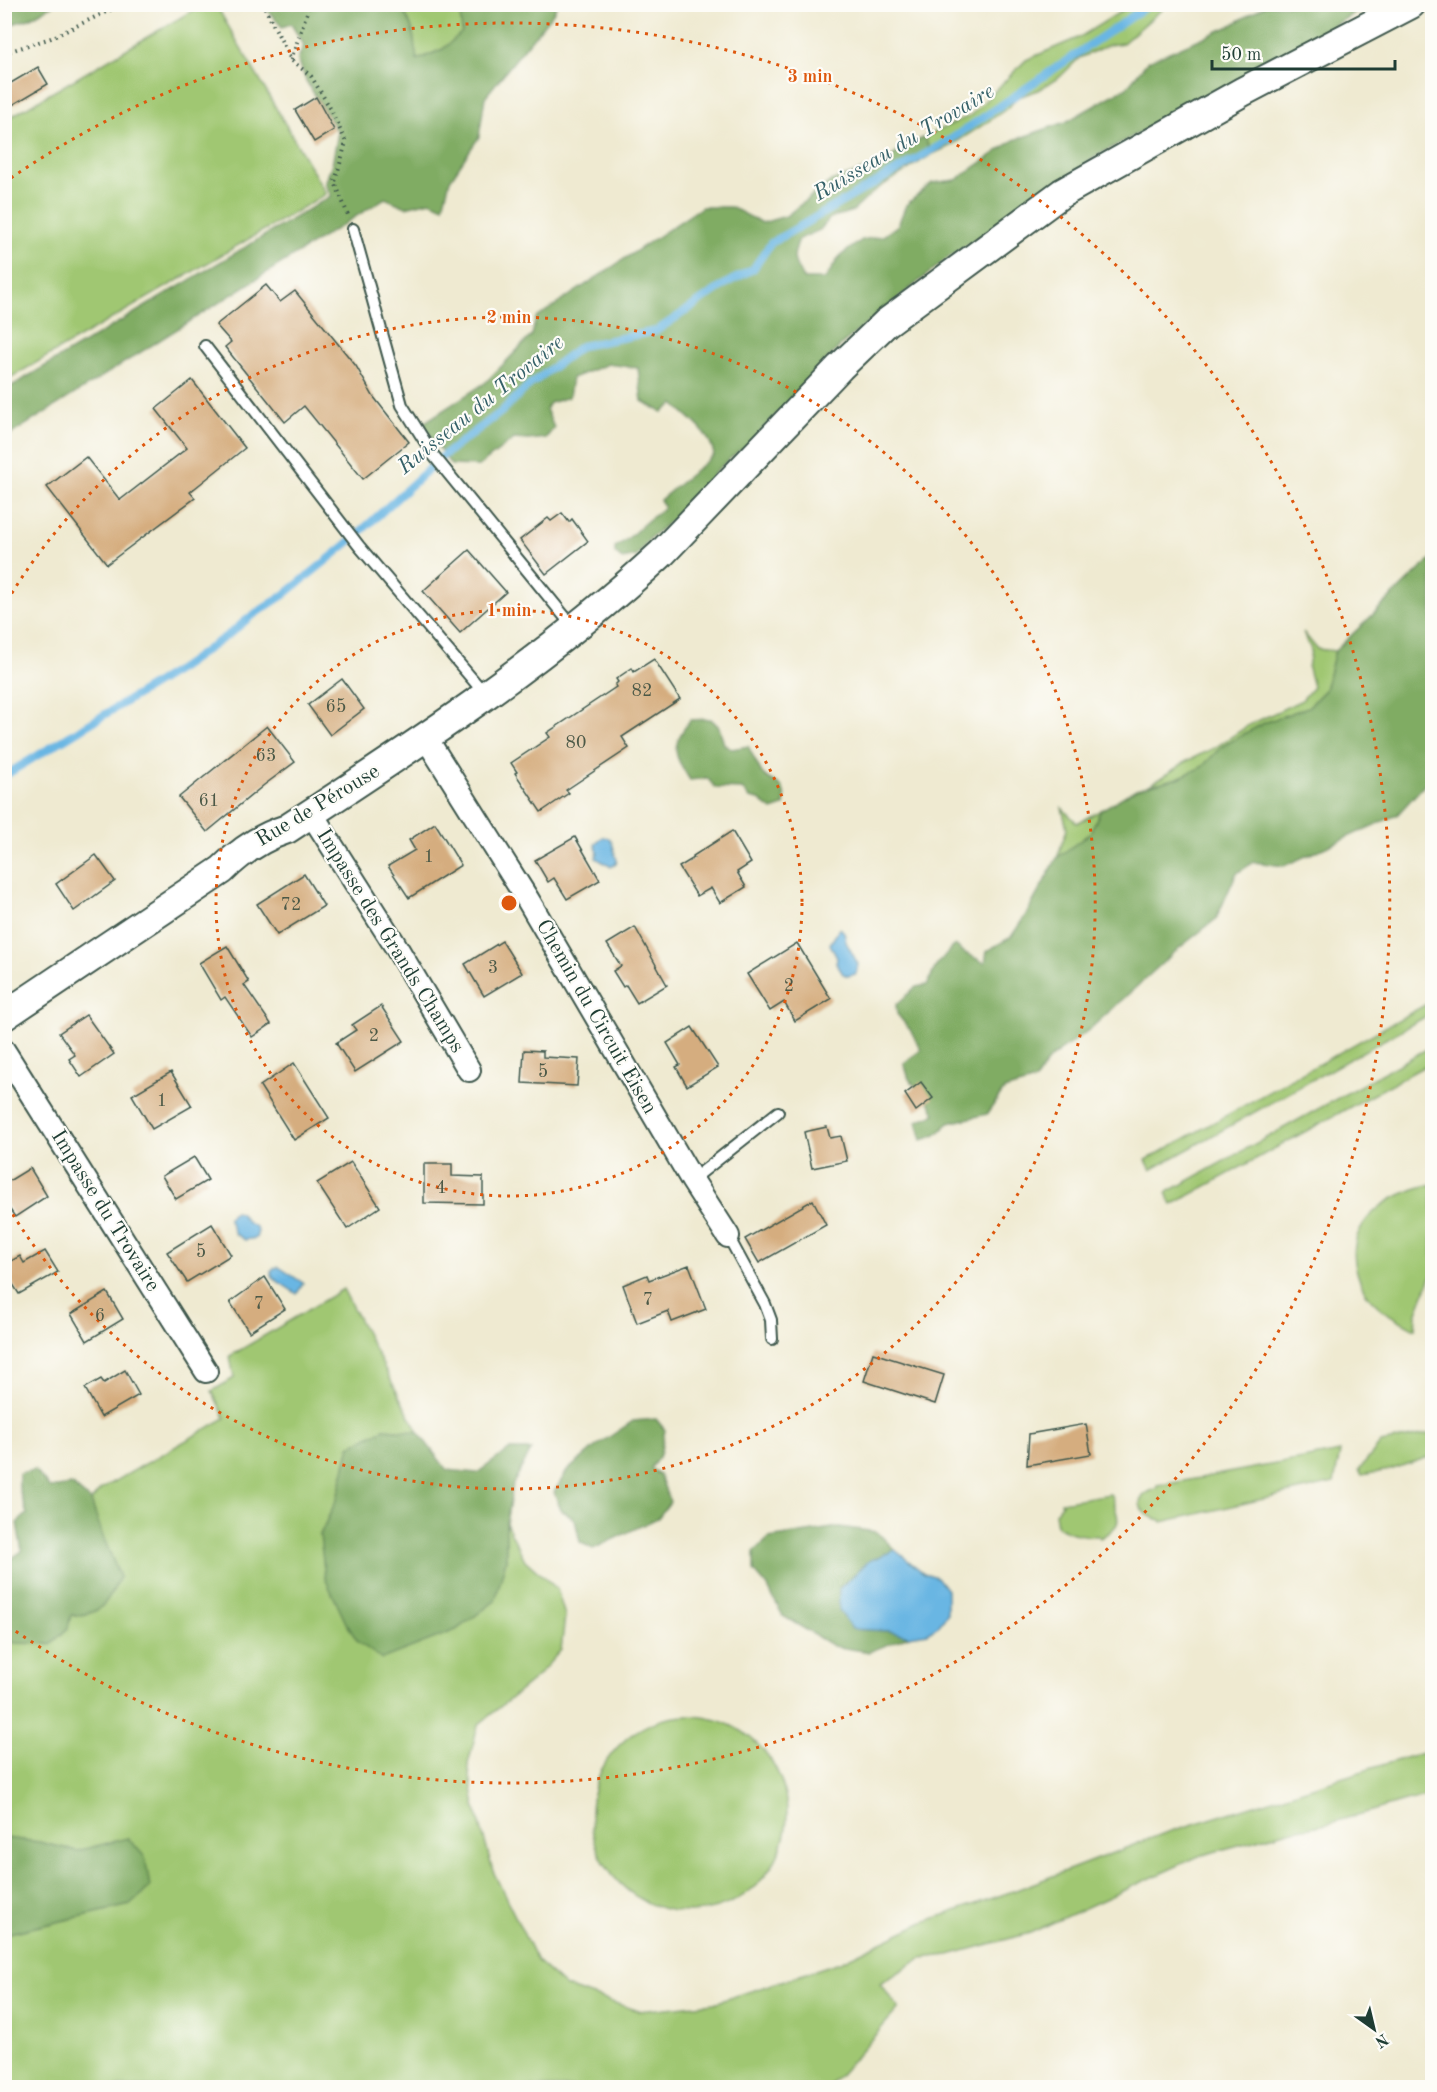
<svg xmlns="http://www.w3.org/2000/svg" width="1437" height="2092" font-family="'Old Standard TT',serif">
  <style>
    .green { fill: #a0c772; stroke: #608253; stroke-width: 1.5 }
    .forest { fill: #80ac64; stroke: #50744c; stroke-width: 1.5 }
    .water { fill: #69b6e3; stroke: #447a8c; stroke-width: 1.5 }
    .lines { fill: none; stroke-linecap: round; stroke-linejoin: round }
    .stream { stroke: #69b6e3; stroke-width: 8 }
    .building { fill: #d5ad7f }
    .service-casing { stroke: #3e574c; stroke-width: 14 }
    .minor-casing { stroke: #3e574c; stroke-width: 26 }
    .tertiary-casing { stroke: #3e574c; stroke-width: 32 }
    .path { stroke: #3e574c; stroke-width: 4; stroke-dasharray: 1.5 4.5; stroke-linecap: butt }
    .service { stroke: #fff; stroke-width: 10 }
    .minor { stroke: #fff; stroke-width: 22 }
    .tertiary { stroke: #fff; stroke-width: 28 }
    .ring { fill: none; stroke: #de580e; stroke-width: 3; stroke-dasharray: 3 6 }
    .labels { text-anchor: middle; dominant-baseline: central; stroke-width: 4.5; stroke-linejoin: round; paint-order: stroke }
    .number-label { font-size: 18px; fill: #4c5947 }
    .street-label { font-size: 21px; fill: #1f3d34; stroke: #fdfcf7 }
    .water-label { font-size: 22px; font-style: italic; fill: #356169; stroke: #fdfcf7 }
    .centre { fill: #de580e; stroke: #fdfcf7; stroke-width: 3 }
    .ring-label { font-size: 18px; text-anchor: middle; font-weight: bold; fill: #de580e; stroke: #fdfcf7; stroke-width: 4.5; stroke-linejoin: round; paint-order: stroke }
  </style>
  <rect width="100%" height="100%" fill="#fdfcf7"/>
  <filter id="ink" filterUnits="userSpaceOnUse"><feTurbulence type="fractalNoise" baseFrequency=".0167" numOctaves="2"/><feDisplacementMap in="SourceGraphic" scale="12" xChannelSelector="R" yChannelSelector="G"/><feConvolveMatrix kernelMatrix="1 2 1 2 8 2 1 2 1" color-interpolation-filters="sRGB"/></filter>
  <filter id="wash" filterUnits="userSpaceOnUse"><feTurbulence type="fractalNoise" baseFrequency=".008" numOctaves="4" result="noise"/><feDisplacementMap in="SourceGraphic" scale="24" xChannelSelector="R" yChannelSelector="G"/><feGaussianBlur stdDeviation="1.35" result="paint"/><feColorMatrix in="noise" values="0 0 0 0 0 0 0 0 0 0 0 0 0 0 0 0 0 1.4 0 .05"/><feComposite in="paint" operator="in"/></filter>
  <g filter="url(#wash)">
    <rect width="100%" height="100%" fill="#efead1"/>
    <g class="green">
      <path d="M202,5H216L326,194L5,381V120Z"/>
      <path d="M401,5H459L463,32L443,49L417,60L412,28Z"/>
      <path d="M1131,5H1167L1123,43L1109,45L1079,58L1060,77L1038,90L1016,98L1009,107L983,125L950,146L931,155L925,137L971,115L1026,60L1080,37Z"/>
      <path d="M1303,632L1317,649L1335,651L1325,690L1308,707L1264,723L1221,747L1202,767L1178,778L1148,786L1187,761L1216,747L1249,725L1302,700L1313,687L1308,668L1311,650Z"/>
      <path d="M1062,808L1077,823L1101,810L1090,833L1057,858L1067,829Z"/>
      <path d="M1432,1001V1013L1151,1170L1146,1160Z"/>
      <path d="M1432,1046V1062L1172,1205L1166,1193Z"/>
      <path d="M1432,1184V1274L1416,1315L1415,1329C1398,1320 1382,1312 1369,1297C1361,1288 1357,1274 1355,1263C1348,1216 1395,1193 1432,1184Z"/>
      <path d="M343,1289L418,1432L384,1429L350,1446L337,1499L320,1535L456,1630L494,1601L506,1560V1523L525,1560L557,1589L565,1616L561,1650L537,1677L478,1725L468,1764L475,1806L493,1871L537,1961L566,1987L639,2011L714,2003L840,1962L921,1923L1016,1890L1165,1833L1411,1756L1432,1751V1796L1409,1800L1327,1824L1293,1830L1199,1856L1030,1933L949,1955L921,1958L880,1984L899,2008L829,2087H5V1934L130,1905L128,1838L77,1851L39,1842L5,1838L4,1628L14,1643L71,1614L102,1534L91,1501L100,1490L225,1418L212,1391L234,1378L230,1356Z"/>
      <path d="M1432,1433V1456L1390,1470L1362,1475L1359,1470L1381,1443Z"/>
      <path d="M1340,1452L1334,1483L1162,1522L1161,1520C1139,1516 1130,1497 1156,1489L1157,1486Z"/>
      <path d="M1110,1494L1112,1497C1119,1522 1124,1524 1100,1538L1098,1536C1083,1536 1068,1534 1057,1525L1055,1513L1062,1504L1061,1502Z"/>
      <circle cx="689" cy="1814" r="98"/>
    </g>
    <g class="forest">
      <path d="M5,4H53V5L29,19L5,26Z"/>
      <path d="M263,5H401L412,28L417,60L443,49L462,32L459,5H557L553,13L485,97L479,137L450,180L443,207L430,201L406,207L385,198L5,438V390L331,196L325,184L333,160L338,132L306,81L298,59L304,45L291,24L282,27Z"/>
      <path d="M1266,5H1368L1211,99L1154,125L1100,154L944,261L843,343L743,450H740L716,471L706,488L671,521L651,537L637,556L622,559L615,553V547C629,540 634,532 646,522C652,516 659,515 664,506L660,500L714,455C711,433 689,418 674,404L662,412L642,401L638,368L608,364L572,378L569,397L550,403L546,409L554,428L546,438L528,440L514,439L479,466L451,465L422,424L485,383L532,335L536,318L702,207H731L762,223L786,216L831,181L884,163L904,147L925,137L931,155L877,189L853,211L830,218L820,230L799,239C791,258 793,262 804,279H825L840,256L862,240L883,236L898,225L906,205L932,183L956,180L1014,140L1066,122L1127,87L1148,61L1228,27Z"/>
      <path d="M1432,558V779L1429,780L1397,815L1284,866L1254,862L1236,874L1216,919L1178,949L1090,1029L1049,1059L1035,1081L1004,1090L987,1114L949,1123L936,1135L922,1140L917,1121L935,1114L928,1100L909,1079L904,1063L921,1050L911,1031L897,1014L896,1005L916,987L927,985L937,964L955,945L965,953L985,963L987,951L1011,937L1027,913L1057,858L1090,833L1101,810L1136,789L1178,778L1202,767L1221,747L1264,723L1308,707L1325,690L1335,651Z"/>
      <path d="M711,719L719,727L724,744L732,749L748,746C753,755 757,765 762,773C772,786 788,778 784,806L772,810L759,800L750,798L742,789L716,788L707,778L690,780C673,753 670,748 690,720Z"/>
      <path d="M656,1419L665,1430L660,1455L651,1468L660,1476L670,1502L658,1518L593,1549L580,1542L575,1520L561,1510L554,1492L567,1471L596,1446L633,1421Z"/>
      <path d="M384,1429L418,1432L447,1470L477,1473L509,1450H531L513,1484L506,1523V1560L495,1601L456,1630L382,1659L358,1642L346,1623L325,1578L320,1535L337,1499L350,1446Z"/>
      <path d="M35,1470L50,1488L72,1485L91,1501L102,1534L120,1577C108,1601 101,1617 71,1615L68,1628L51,1644L13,1643L5,1628V1563L22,1551L17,1523L27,1514L19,1489V1473Z"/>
      <path d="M839,1527L877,1532L895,1550L869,1561L839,1588V1610L852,1629L889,1631L909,1636L869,1652L833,1646L783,1616L767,1586L754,1571V1552L769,1538Z"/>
      <path d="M5,1838L39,1842L77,1851L128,1838L145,1857L150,1887L130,1905L5,1934Z"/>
    </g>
    <g class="water">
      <path d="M603,837L609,838C615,844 613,852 617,860L616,864L611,867L596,858L598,852L595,844Z"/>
      <path d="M840,928L844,932L846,942L858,964L856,974L848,976L843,974L836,963L837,958L830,944Z"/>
      <path d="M234,1212L240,1213L248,1223L256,1227L258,1231L256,1238L245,1240L235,1234L228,1218Z"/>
      <path d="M279,1267L303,1283L297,1294L273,1278L271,1272L274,1268Z"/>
      <path d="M895,1550L924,1573L937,1577L947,1590V1614L938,1626L927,1633L909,1636L889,1631L852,1629L839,1610V1589L869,1561Z"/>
    </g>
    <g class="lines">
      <path class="stream" d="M4,776L181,668L232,632L250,617L284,595L347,544L444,455L501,412L528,386L581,346L656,331L727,283L753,269L771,243L951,139L1150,4"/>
    </g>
    <g id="blocks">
      <g class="building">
        <path d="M38,67L48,84L4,110V87Z"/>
        <path d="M316,97L334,130L314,142L295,110Z"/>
        <path d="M266,285L280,302L295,291L356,366L373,396L409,442L363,479L304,406L285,422L225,347L231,342L216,325Z"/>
        <path d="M192,380L245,448L190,492L195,498L107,564L47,487L86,457L120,500L187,448L156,409Z"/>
        <path d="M562,513L569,522L572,519L588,541L546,574L520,540L548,518L551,521Z"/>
        <path d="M469,550L506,592L460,633L423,591Z"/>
        <path d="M654,659L680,699L622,737L629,748L566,790L569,793L541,812L515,773L517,772L511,763L550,737L547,733L616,687L615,685L618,682L616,679L632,668L634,672Z"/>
        <path d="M342,679L364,709L330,735L308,705Z"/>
        <path d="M267,726L295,762L264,785L207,832L179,797Z"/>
        <path d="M435,823L461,865L409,898L388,866L415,850L409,840Z"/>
        <path d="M732,831L751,863L737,872L746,887L720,903L711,888L697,896L679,867L694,858L693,856Z"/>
        <path d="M575,837L600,880L567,899L554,878L548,882L535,860Z"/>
        <path d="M96,855L115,881L74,911L56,884Z"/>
        <path d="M304,874L324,906L277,935L257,904Z"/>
        <path d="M635,927L667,985L637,1003L626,985L623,987L613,971L621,966L607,944Z"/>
        <path d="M502,941L522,973L484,996L465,964Z"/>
        <path d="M797,943L831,999L795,1021L784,1002L770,1011L747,974Z"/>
        <path d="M227,946L249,982L244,985L271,1024L252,1037L225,997L221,1000L199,963Z"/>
        <path d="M381,1006L404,1041L355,1072L336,1043L356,1030L352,1025Z"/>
        <path d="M86,1015L114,1054L81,1077L69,1059L75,1055L59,1033Z"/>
        <path d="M692,1027L718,1067L687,1086L676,1067L680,1065L667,1043Z"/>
        <path d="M524,1050L543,1051V1057L579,1059L577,1086L522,1083Z"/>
        <path d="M294,1063L329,1118L294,1140L260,1086Z"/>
        <path d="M171,1072L192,1106L152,1129L132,1095Z"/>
        <path d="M921,1082L933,1098L916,1111L905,1094Z"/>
        <path d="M827,1127L830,1138L841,1136L847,1161L812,1168L804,1132Z"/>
        <path d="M194,1157L208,1180L176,1199L162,1176Z"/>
        <path d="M351,1162L380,1207L347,1229L317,1183Z"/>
        <path d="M424,1164H452V1176L483,1177V1204L424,1203Z"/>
        <path d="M30,1168L47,1196L15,1217L4,1201V1184Z"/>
        <path d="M813,1200L826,1225L759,1263L745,1239Z"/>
        <path d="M212,1224L231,1255L187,1282L167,1252Z"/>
        <path d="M45,1251L58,1272L19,1294L4,1270V1265L20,1256L24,1263Z"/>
        <path d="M689,1265L706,1309L672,1322L668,1311L637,1323L623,1285L647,1275L649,1280Z"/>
        <path d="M265,1277L285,1309L249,1332L230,1302Z"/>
        <path d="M107,1292L123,1319L87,1341L71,1314Z"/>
        <path d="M873,1353L944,1375L935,1404L864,1381Z"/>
        <path d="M125,1370L139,1395L101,1417L85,1388L101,1379L104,1383Z"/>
        <path d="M1086,1424L1091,1454L1027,1465L1029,1434Z"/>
      </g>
    </g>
  </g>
  <g filter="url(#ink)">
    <use href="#blocks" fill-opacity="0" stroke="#3e574c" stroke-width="1.5"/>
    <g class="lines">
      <defs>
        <g id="service">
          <path d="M353,229L402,405L434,456L574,628"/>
          <path d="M205,346L359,546L485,694"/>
          <path d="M692,1180L778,1112"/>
          <path d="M728,1236L765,1304L771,1320L772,1339"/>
        </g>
        <g id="minor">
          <path d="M426,738L528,900L692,1180L728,1236"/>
          <path d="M311,813L395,945L469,1070"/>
          <path d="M4,1051L206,1371"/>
        </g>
        <path id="tertiary" d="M4,1016L222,870C241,851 262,837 287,829C416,745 549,658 662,553L840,367L886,323L1062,193L1242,92L1411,4"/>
      </defs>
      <use href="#service" class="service-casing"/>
      <use href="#minor" class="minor-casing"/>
      <use href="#tertiary" class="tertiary-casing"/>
      <g class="path">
        <path d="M260,4L265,8L291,60L311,76L329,106L346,142L335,182L348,215"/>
        <path d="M4,53L51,38L123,4"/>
        <path d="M291,60L310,4"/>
      </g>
      <use href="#service" class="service"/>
      <use href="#minor" class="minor"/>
      <use href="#tertiary" class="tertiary"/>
    </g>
  </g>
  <g class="ring">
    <circle cx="509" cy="903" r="293"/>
    <path d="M7 601A586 586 0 1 1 7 1205"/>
    <path d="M11 178A880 880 0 1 1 11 1628"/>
  </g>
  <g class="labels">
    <g class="number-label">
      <text x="642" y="691">82</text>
      <text x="336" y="707">65</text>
      <text x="576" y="743">80</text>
      <text x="266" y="756">63</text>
      <text x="209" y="801">61</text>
      <text x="429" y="857">1</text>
      <text x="291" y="905">72</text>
      <text x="493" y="968">3</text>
      <text x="789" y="986">2</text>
      <text x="374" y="1036">2</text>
      <text x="543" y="1072">5</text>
      <text x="162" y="1101">1</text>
      <text x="441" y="1188">4</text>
      <text x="201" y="1252">5</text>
      <text x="648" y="1300">7</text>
      <text x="259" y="1304">7</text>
      <text x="100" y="1316">6</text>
    </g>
    <g class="street-label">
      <text transform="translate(318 806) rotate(-31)">Rue de Pérouse</text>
      <text transform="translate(390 941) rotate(58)">Impasse des Grands Champs</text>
      <text transform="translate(596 1017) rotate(60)">Chemin du Circuit Eisen</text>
      <text transform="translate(105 1211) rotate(58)">Impasse du Trovaire</text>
    </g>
    <g class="water-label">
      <text transform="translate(904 143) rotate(-31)">Ruisseau du Trovaire</text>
      <text transform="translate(481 405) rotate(-39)">Ruisseau du Trovaire</text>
    </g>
  </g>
  <circle cx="509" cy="903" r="9" class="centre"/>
  <g class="ring-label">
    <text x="810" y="82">3 min</text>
    <text x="509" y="323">2 min</text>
    <text x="509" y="616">1 min</text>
  </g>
  <rect width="1437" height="2092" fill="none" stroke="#fdfcf7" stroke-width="24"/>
  <g transform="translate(1374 2029) rotate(146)" stroke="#fdfcf7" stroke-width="4.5" paint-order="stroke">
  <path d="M0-4.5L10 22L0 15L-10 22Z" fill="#1f3d34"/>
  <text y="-9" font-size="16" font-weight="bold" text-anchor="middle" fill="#1f3d34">N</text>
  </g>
  <path d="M1212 60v9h183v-9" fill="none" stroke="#1f3d34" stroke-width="3"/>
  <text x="1221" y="60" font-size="18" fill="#1f3d34" stroke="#fdfcf7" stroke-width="4.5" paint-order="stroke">50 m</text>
</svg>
